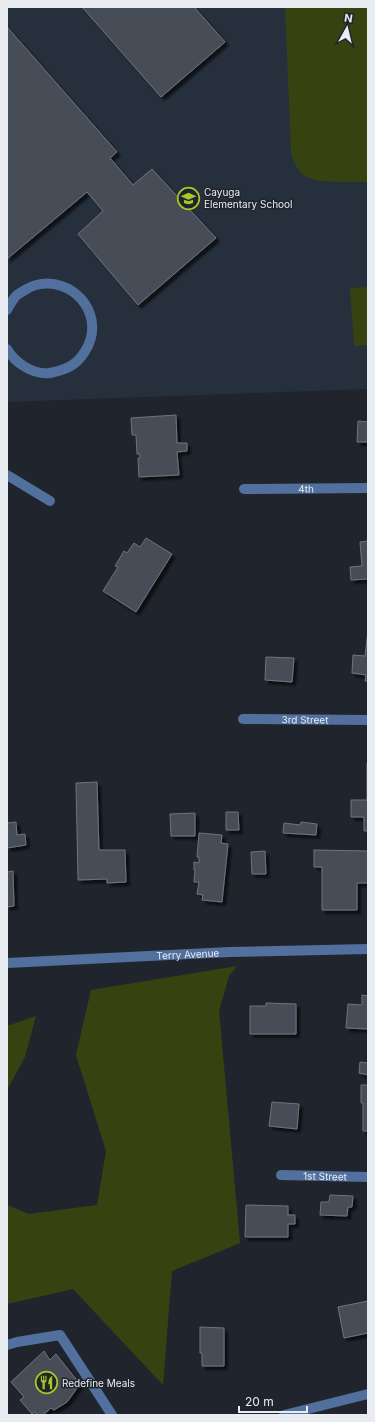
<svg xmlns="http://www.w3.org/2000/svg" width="375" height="1422" font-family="Inter,sans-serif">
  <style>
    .built { fill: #262f3c }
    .green { fill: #364310 }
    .building { fill: #474d56; stroke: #6e747e; filter: url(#shadow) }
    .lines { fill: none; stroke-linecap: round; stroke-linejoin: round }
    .minor { stroke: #52709d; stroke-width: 10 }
    .labels { text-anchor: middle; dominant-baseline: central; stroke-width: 3; stroke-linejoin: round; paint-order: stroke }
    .poi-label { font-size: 10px; fill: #e9edf2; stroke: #20252d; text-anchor: start }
    .street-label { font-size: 10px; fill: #e9edf2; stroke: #20252d }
  </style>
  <defs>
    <filter id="shadow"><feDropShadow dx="3.5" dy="3.5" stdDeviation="1" flood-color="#0009"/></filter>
  </defs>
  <rect width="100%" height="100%" fill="#20252d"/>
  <path class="built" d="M7,7H368V389L7,402Z"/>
  <g class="green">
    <path d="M285,7H368V182C352,181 324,184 309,178C298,174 293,162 291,151Z"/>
    <path d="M368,287V345L354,346L350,288Z"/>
    <path d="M237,966L229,976L219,1011L240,1243L172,1271L163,1385L73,1289L7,1304V1205L29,1214L97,1205L106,1151L76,1055L91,990Z"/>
    <path d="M36,1016L25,1057L7,1090V1026Z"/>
  </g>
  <g class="building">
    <path d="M82,7H194L225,42L161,97Z"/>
    <path d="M7,27L117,152L110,158L133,185L152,169L216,238L138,305L78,234L103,211L87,192L7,259Z"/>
    <path d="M176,415L177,443H187V451L177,452L179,475L139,477L138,458H140V454H137L136,435H132L131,418Z"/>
    <path d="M358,421L368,422V442H357Z"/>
    <path d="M146,538L172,554L136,612L103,591L118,567L115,566L124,551L127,553L134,543L140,547Z"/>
    <path d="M368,541V579L351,580L350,567L362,566L360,542Z"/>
    <path d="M368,631V684L367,681H365L366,675L352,673L353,655L365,656Z"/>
    <path d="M266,657L294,658L292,682L265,680Z"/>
    <path d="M367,763H368V831H364V817H351V800H367Z"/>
    <path d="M97,782L99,850H125L126,882L107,883V879L78,880L76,783Z"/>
    <path d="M226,812H238L239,830H226Z"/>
    <path d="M195,813V836H171L170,814Z"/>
    <path d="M16,822L17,835L25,834L26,845L7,848V823Z"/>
    <path d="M301,822L317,824L316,835L283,833L284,823L300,825Z"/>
    <path d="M199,833L222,835L221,843L228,844L222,902L202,900L203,895L197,894L199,882H194L195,870H194V862L199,863V857H197Z"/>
    <path d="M314,850L368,851V883H357V910H322V867H314Z"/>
    <path d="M265,851L266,874H252L251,852Z"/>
    <path d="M13,871L14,906L7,907V872Z"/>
    <path d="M362,995L368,996V1029L346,1028L348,1004L362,1005Z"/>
    <path d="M266,1003L296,1004V1034H250V1006H266Z"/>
    <path d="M360,1062L368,1063V1075L359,1073Z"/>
    <path d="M361,1085H368V1131H363V1103H361Z"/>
    <path d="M272,1102L299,1104L297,1129L269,1126Z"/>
    <path d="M330,1195L353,1196L352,1207H348L347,1216L320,1215L321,1202H329Z"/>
    <path d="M246,1205L288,1206V1215H295V1224H288V1237H245Z"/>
    <path d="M368,1301V1333L344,1338L338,1307Z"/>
    <path d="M200,1327L224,1328V1366H202V1353H200Z"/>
    <path d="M44,1351L50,1360L56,1354L80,1384L67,1402L54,1410L51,1408L43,1415H37L35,1412L32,1414L20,1400L24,1397L11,1382Z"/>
  </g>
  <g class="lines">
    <g class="minor">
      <path d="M7,310C9,306 12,301 15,297C17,294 22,292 25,290C28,288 32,286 36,285C72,276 104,312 88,346C79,364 69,369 50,373C33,375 15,363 7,349"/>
      <path d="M7,475L50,501"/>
      <path id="s1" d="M244,489L368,488"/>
      <path id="s2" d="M243,719L368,720"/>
      <path id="s3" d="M7,963L230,952L368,949"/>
      <path id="s4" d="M281,1175L368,1177"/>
      <path d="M7,1345L17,1342L60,1335L112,1415"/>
      <path d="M284,1415L368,1394"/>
    </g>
  </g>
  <defs>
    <symbol id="school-ring" viewBox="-11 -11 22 22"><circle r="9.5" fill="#20252d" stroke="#a4c825" stroke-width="1.5"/><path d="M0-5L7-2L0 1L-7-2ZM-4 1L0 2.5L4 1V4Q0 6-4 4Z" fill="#a4c825"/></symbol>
    <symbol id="restaurant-ring" viewBox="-11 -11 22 22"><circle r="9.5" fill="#20252d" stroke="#a4c825" stroke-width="1.5"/><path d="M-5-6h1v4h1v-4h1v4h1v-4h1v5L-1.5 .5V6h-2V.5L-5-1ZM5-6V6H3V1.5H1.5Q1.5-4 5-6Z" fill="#a4c825"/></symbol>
  </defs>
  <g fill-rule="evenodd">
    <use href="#school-ring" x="176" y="186" width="25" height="25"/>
    <use href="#restaurant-ring" x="34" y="1370" width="25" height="25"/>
  </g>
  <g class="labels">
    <g class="poi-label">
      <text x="204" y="192">Cayuga<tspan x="204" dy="12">Elementary School</tspan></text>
      <text x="62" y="1383">Redefine Meals</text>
    </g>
    <g class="street-label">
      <text stroke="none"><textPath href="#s1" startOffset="62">4th</textPath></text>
      <text stroke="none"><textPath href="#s2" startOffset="62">3rd Street</textPath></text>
      <text stroke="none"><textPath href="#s3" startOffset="181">Terry Avenue</textPath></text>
      <text stroke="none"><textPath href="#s4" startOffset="44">1st Street</textPath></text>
    </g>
  </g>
  <rect width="375" height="1422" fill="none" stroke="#e9edf2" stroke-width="16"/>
  <g transform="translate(347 28) rotate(8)" stroke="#20252d" stroke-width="3" paint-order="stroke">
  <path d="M0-3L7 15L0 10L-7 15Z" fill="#e9edf2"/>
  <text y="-6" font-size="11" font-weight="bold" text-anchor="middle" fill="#e9edf2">N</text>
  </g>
  <path d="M239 1406v6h68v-6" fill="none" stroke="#e9edf2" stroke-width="2"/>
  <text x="245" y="1406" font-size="12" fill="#e9edf2" stroke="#20252d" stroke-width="3" paint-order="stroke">20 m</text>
</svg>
